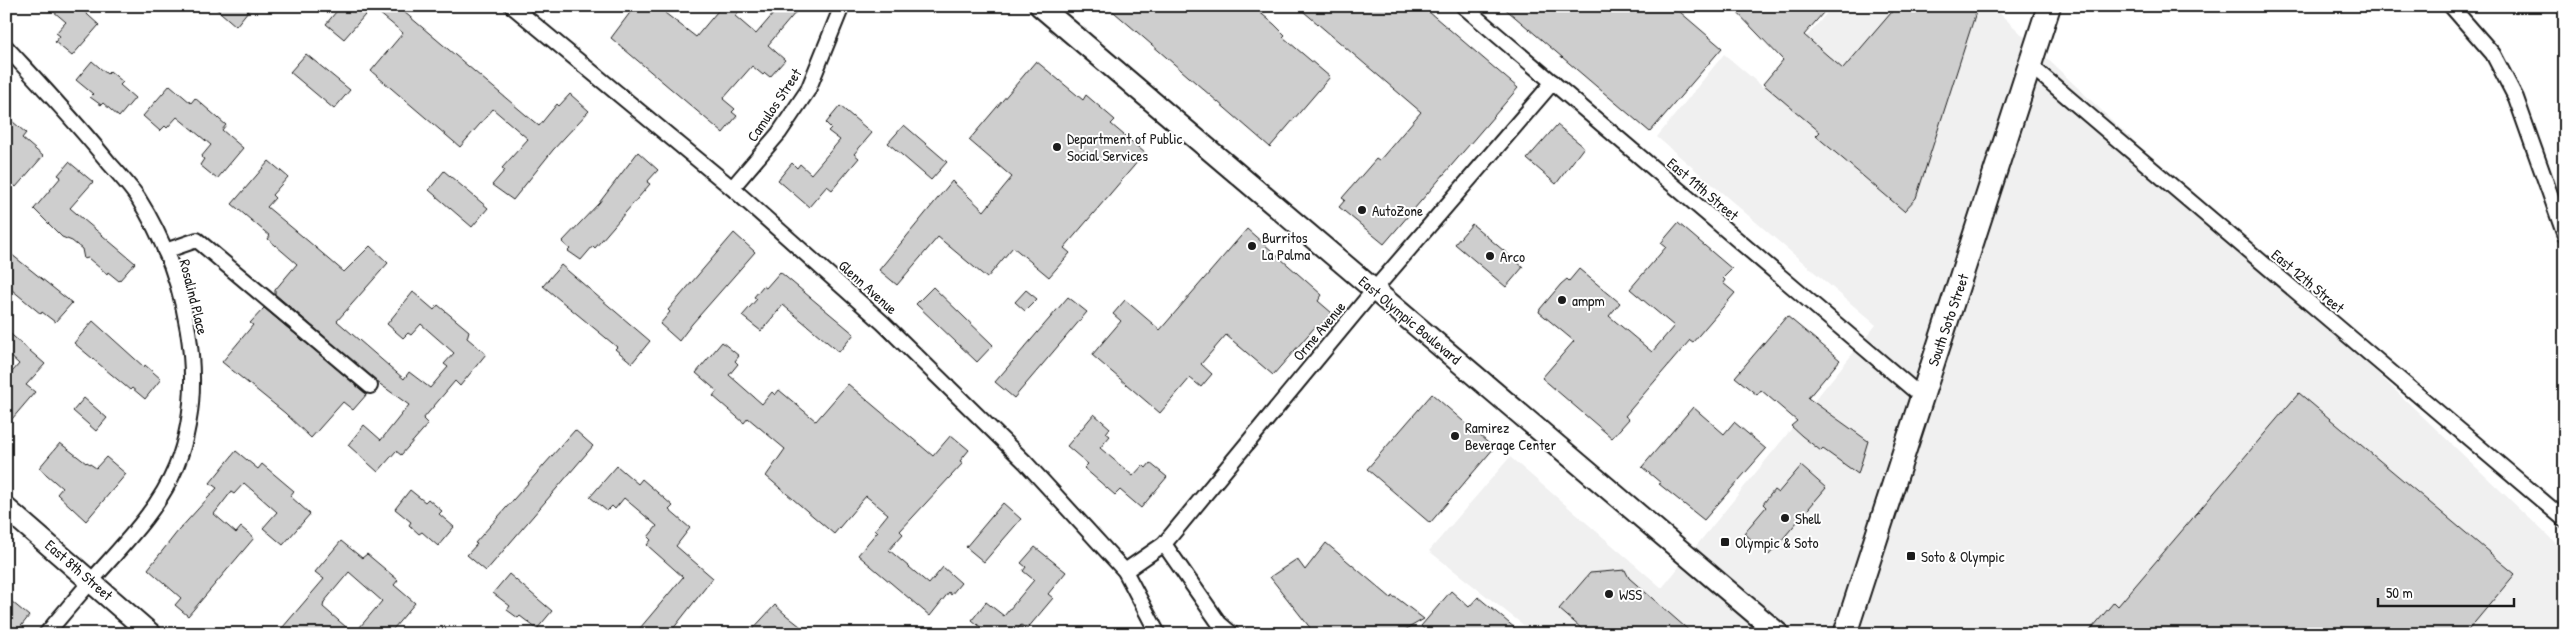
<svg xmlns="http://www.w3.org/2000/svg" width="2571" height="640" font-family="'Patrick Hand',sans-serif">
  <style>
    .built { fill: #f0f0f0 }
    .building { fill: #cecece; stroke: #1c1c1c }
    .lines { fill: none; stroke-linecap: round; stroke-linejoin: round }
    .street-casing { stroke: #1c1c1c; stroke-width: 18 }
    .secondary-casing { stroke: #1c1c1c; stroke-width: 24 }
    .primary-casing { stroke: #1c1c1c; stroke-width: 26 }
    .street { stroke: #fff; stroke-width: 14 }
    .secondary { stroke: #fff; stroke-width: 20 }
    .primary { stroke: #fff; stroke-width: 22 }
    .poi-dot { fill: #1c1c1c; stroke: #fff; stroke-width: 2 }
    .labels { text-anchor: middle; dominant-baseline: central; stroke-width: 4; stroke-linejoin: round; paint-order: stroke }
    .street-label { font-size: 15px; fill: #1c1c1c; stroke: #fff }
    .poi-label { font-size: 15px; fill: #1c1c1c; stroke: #fff; text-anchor: start }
  </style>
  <rect width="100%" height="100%" fill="#fff"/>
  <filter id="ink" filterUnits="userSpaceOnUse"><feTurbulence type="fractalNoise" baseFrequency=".02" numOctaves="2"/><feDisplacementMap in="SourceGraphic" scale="10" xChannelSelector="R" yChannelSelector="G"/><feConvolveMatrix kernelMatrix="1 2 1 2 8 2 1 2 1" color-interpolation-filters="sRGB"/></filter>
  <g filter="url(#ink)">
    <path class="built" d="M1833,6H1992L2565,552V634H1535L1429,551L1510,457L1662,588L1876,325L1657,137L1724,54L1763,87Z"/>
    <g class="building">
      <path d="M47,6H78L99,25L72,56L55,42L60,36L56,33L66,22Z"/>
      <path d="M213,6H252L236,26Z"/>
      <path d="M341,6H397L539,126L557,104L559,106L570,94L589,111L553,150L513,200L492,185L505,170L502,168L528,139L493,109L460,147L371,71L403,33L372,7L344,39L326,24Z"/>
      <path d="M635,6H671L665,13L696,37L722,6H743L735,16L756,34L780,6H801L768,45L785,60L770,77L765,73L763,75L752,66L723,99L735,109L732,112L737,116L723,133L611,38Z"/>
      <path d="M1107,6H1252L1274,24L1285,35L1283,37L1330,77L1270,147Z"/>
      <path d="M1297,6H1422L1518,88L1384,244L1339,207L1345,200L1342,198L1376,159L1379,161L1421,112Z"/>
      <path d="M1502,6H1673L1722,48L1650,132Z"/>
      <path d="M1731,6H1829L1804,35L1843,69L1897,6H1970L1976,12L1916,198L1904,211L1816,136L1820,132L1763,84L1783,60Z"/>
      <path d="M306,54L350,90L334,109L290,72Z"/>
      <path d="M92,61L107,74L110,71L123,82L120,85L135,98L119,117L103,103L101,105L90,97L93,94L76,80Z"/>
      <path d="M1036,61L1083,100L1086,95L1115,120L1111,124L1145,153L1064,248L1070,253L1049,277L1013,247L987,278L938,237L897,285L879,270L952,181L984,211L1012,177L969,140Z"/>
      <path d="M170,85L191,103L195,98L226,125L222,130L243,148L217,179L200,165L204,159L201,157L211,145L177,117L167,128L165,126L160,131L143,116Z"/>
      <path d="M840,106L872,133L854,154L859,158L832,190L827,186L809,207L778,180L792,163L797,168L800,164L811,174L840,140L828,131L831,128L826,123Z"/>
      <path d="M6,116L26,133L22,138L43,156L16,187L6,178Z"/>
      <path d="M904,125L947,162L931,180L888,143Z"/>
      <path d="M1557,125L1584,147L1556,184L1527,159Z"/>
      <path d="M638,152L658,170L647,182L650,184L595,248L593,246L581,260L568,251L570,249L562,242L599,203Z"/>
      <path d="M269,161L288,177L272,195L275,198L267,207L308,241L344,272L370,246L388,263L337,321L404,379L409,372L430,388L448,367L444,364L454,353L421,324L411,335L408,333L403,338L387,324L413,292L434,310L438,305L469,331L467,338L486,354L460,386L455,381L423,419L428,424L401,455L396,451L378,472L348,445L364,425L381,440L409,405L377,382L275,294V290L297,264L268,239L270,236L232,204Z"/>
      <path d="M69,162L93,182L70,208L135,263L119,281L108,272L107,274L88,258L84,259L82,249L72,241L62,237L34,209L61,177L58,175Z"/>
      <path d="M444,171L488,208L472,227L429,190Z"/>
      <path d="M1678,223L1732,269L1723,278L1725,280L1723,283L1735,293L1693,342L1690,340L1625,416L1629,419L1612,438L1542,378L1574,341L1539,312L1540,309L1561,284L1567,279L1569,281L1579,269L1620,303L1609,316L1652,352L1674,326L1630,289L1666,247L1661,243Z"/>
      <path d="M1472,224L1523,267L1506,287L1455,244Z"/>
      <path d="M1247,229L1322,295L1318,301L1332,313L1317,329L1315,327L1273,375L1226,335L1201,364L1212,374L1201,387L1190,378L1160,413L1092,355L1121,321L1113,314L1125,300L1160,330Z"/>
      <path d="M734,233L755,252L692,324L679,341L660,324L670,312L668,310Z"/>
      <path d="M6,250L72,303L55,322L42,312L41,314L6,285Z"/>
      <path d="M561,265L650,341L632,363L615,349L617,347L543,286Z"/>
      <path d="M780,272L854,334L839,352L783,305L761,331L742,316L757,299L754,297L763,286L766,288Z"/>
      <path d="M933,287L993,345L977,362L916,304Z"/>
      <path d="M1026,290L1037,299L1025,311L1015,302Z"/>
      <path d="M1068,297L1087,312L1014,398L995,382Z"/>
      <path d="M264,308L367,394L353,410L343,402L311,438L285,413L222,362L253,325L250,323Z"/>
      <path d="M1787,316L1840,360L1808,398L1868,441L1858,474L1823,449L1821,451L1802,436L1791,426L1797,421L1761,390L1757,395L1735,377Z"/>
      <path d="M93,321L144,367L145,365L161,379L145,399L132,388L130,390L74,343Z"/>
      <path d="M6,330L45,364L26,385L35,392L6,426V379L19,364L6,352Z"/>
      <path d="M722,342L739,356L735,361L738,364L729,375L762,404L772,392L775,395L779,390L816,421L848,384L933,456L951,435L969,450L960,461L963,463L900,531L903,534L889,550L929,584L943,567L961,583L951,595L949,592L930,616L858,555L877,532L875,530L888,514L866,496L834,534L766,476L785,449L748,418L744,423L713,396L717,391L696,373Z"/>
      <path d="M2299,393L2515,574L2465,634H2087L2114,602L2118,606Z"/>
      <path d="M1432,394L1494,448L1430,523L1367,469Z"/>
      <path d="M84,398L107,418L96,431L73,411Z"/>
      <path d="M1693,407L1724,434L1734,422L1766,449L1704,520L1659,484L1661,483L1642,467Z"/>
      <path d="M1094,414L1110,428L1106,433L1110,436L1100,448L1133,476L1143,465L1146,468L1150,463L1167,477L1141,508L1120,490L1115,495L1084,468L1088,464L1067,446Z"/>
      <path d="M575,430L593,446L486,571L467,555L477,544L475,543Z"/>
      <path d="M60,443L86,463L87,462L96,468L106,457L126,474L86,521L57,494L62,488L39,468Z"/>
      <path d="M236,451L258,469L262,464L294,491L290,496L310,514L283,545L263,528L277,512L244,483L234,494L231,492L214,514L236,533L241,527L254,538L188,616L175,605L181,598L148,569L178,531L217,488L210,483Z"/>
      <path d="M617,466L638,484L642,479L673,506L669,510L690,528L676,546L713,578L669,634H635L683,577L647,545L651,540L648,537L657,526L624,498L615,509L612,506L607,511L590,497Z"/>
      <path d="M1801,466L1826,488L1769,555L1744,533L1766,507L1763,504L1774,490L1778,493Z"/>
      <path d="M410,490L425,502L428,499L442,511L439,514L454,527L438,546L422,532L419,534L409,525L411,522L395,509Z"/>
      <path d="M1003,503L1021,519L984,562L966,547Z"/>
      <path d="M341,541L362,558L367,554L398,580L394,585L415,603L389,634H354L382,601L349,572L324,602L323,607L354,634H277L324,579L315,572Z"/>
      <path d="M1326,543L1391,598L1392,596L1398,599L1424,619L1398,634H1315L1270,577L1297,559L1305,570Z"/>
      <path d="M1035,547L1066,572L1048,594L1053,598L1027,629L1021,625L1014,634H989L972,620L986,602L1004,616L1034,580L1023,571L1026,567L1021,563Z"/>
      <path d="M1625,570L1629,578L1693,634H1588L1559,609L1590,573Z"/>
      <path d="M509,574L552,611L537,629L520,616L518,618L507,610L510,606L493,593Z"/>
      <path d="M1451,591L1469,607L1478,597L1522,634H1428L1421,626Z"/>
      <path d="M6,597L29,616L15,634H6Z"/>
      <path d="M775,605L786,615L810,634H748Z"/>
    </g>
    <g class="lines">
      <defs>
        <g id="street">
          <path d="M512,6L732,188L883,323L1025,462L1125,571L1158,634"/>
          <path d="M1463,6L1922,397"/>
          <path d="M2451,6L2493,54L2516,98L2565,236"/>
          <path d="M6,47C41,85 77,123 109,163C119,174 130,186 138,198C186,274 210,382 176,467C159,509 123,545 93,579C77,597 62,615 46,634"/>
          <path d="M2031,66L2565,520"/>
          <path d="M732,188L779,133L808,90L842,6"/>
          <path d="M165,251L197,240L370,386"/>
          <path d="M1164,544L1219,623L1232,634"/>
          <path d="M1125,571L1164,544L1374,290L1553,82"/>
        </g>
        <g id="secondary">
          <path d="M1040,6L1779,634"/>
          <path d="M6,508L151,634"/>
        </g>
        <path id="primary" d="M1845,634L2049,6"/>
      </defs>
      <use href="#street" class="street-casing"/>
      <use href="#secondary" class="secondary-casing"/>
      <use href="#primary" class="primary-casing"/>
      <use href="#street" class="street"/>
      <use href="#secondary" class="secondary"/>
      <use href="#primary" class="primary"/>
    </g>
  </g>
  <g class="poi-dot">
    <circle cx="1057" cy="147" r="5"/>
    <circle cx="1362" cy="210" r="5"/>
    <circle cx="1252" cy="246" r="5"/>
    <circle cx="1490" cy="256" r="5"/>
    <circle cx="1562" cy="300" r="5"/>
    <circle cx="1455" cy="436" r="5"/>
    <circle cx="1785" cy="518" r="5"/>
    <rect x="1720" y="537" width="10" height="10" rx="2.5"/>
    <rect x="1906" y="551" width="10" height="10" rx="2.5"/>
    <circle cx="1609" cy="594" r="5"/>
  </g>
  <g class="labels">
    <g class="street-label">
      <text transform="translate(774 105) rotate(-56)">Camulos Street</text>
      <text transform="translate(1703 189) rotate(40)">East 11th Street</text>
      <text transform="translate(2308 281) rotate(40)">East 12th Street</text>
      <text transform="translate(868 287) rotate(42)">Glenn Avenue</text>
      <text transform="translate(194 297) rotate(76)">Rosalind Place</text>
      <text transform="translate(1410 320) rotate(40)">East Olympic Boulevard</text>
      <text transform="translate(1948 320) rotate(-71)">South Soto Street</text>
      <text transform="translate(1319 331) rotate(-50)">Orme Avenue</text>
      <text transform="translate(79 570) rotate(41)">East 8th Street</text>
    </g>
    <g class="poi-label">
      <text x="1067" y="138">Department of Public<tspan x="1067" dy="17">Social Services</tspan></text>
      <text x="1372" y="210">AutoZone</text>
      <text x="1262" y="237">Burritos<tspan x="1262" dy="17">La Palma</tspan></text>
      <text x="1500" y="256">Arco</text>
      <text x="1572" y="300">ampm</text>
      <text x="1465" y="427">Ramirez<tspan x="1465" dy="17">Beverage Center</tspan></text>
      <text x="1795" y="518">Shell</text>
      <text x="1735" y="542">Olympic &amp; Soto</text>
      <text x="1921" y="556">Soto &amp; Olympic</text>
      <text x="1619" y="594">WSS</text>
    </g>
  </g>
  <rect width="2571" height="640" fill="none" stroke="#fff" stroke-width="25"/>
  <rect x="12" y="12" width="2546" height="615" fill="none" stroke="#1c1c1c" stroke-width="2" filter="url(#ink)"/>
  <path d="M2378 598v8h136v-8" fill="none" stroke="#1c1c1c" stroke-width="2.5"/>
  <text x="2386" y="598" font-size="15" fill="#1c1c1c" stroke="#ffffff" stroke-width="4" paint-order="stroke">50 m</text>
</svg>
